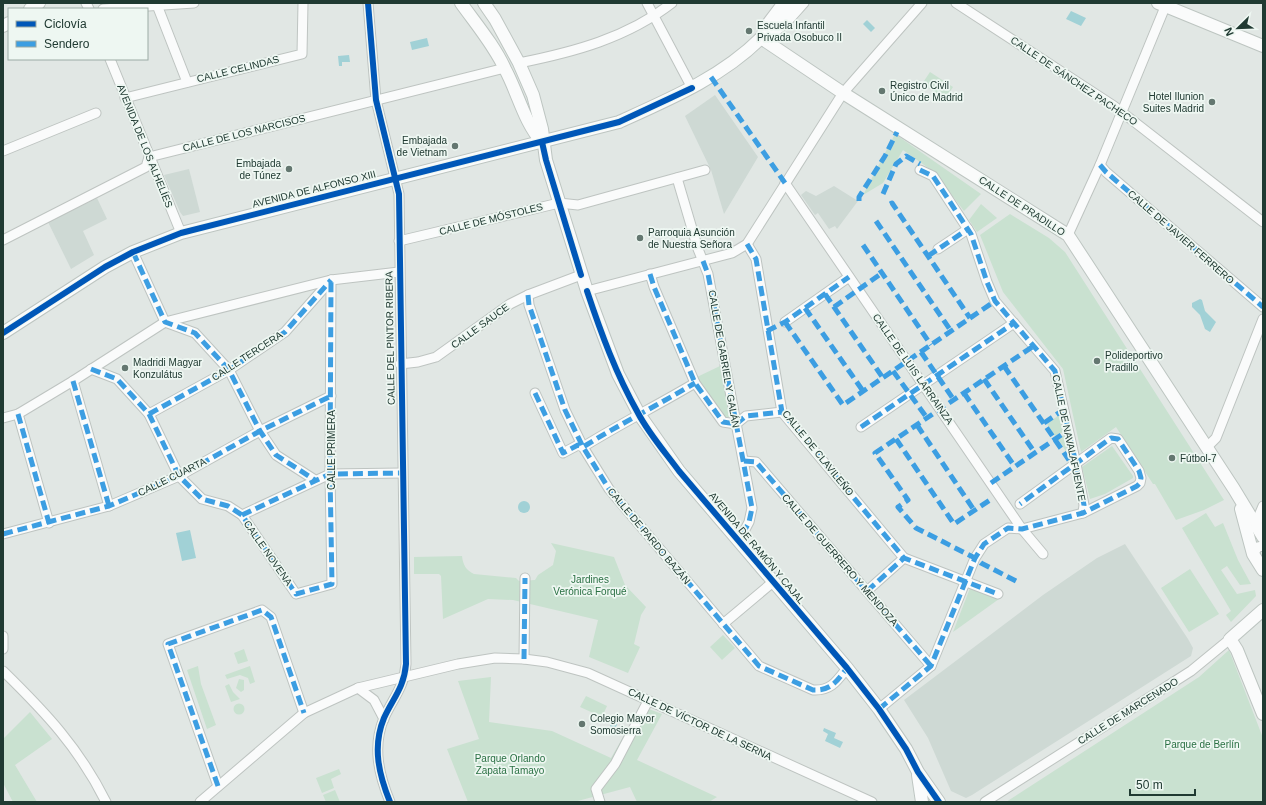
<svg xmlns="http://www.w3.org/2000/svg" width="1266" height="805" font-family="Arial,sans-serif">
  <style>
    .built { fill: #ced9d4 }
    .green { fill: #c9e1d0 }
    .water { fill: #a1d1d6 }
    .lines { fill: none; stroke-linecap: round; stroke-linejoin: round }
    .street-casing { stroke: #bec4c1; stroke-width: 11 }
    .secondary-casing { stroke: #bdc5c1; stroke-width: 14 }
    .street { stroke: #fafbfb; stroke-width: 9 }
    .secondary { stroke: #fafbfb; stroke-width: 12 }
    .quiet { stroke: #3c9ee2; stroke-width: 5; stroke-dasharray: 10 5; stroke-linecap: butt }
    .cycleway-casing { stroke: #eef7f2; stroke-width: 8 }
    .cycleway { stroke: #0057b8; stroke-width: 6 }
    .poi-dot { fill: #647770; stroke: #eef7f2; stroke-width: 1.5 }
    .labels { text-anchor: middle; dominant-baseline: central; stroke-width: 3.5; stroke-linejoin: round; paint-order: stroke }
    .poi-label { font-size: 10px; fill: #203a32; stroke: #eef7f2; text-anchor: start }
    .street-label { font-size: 10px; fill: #203a32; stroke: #eef7f2 }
    .park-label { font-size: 10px; fill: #2a7043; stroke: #eef7f2 }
  </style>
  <rect width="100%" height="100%" fill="#e1e7e4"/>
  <g class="built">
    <path d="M715,95L758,157L724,214L711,170L685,116Z"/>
    <path d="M189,169L200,212L183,216L180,212L164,175Z"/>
    <path d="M834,186L858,201L837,229L835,226L829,229L818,213L815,215L801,195L806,191L816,196Z"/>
    <path d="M97,198L107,219L83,231L94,255L71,269L48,222Z"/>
    <path d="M1125,544L1188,639L1193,648L1191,656L972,795L966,798L951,791L928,738L904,700L1043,595L1097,558Z"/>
  </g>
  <g class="green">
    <path d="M930,72L953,87L945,99L922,84Z"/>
    <path d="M895,134L981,194L964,211L934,172L903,150L883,183L863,195Z"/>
    <path d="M981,204L997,218L977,232L969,220Z"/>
    <path d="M1010,214L1049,238L1065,252L1224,500L1204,510L1176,520L1155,484H1153L1116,427L1081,452L1063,369L1003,292L980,235Z"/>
    <path d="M720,366L730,417L724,418L697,377Z"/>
    <path d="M1059,415L1063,432L1055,436L1047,424Z"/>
    <path d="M1064,435L1067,452V453L1058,439Z"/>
    <path d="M1112,446L1133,476V478L1105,494L1090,499L1082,467Z"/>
    <path d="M1206,513L1215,527L1223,523L1238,560L1251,584L1240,585L1227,566L1221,570L1237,594L1255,590L1256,596L1231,622L1226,615L1231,611L1182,528Z"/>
    <path d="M551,543L614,557L625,585L646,607L641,615L634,644L640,647L628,673L589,657L598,620L513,600L488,599L443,619L441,576L439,574H414V557L462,556C463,565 466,570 474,574L516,578L519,581L535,580L538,575L553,565L556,551Z"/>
    <path d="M1190,569L1219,614L1189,632L1161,588Z"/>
    <path d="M970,588L999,599L953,632Z"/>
    <path d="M723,635L735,648L722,660L710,647Z"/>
    <path d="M244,649L248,661L238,664L234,653Z"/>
    <path d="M1229,650L1263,738V802H1006L1199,677Z"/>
    <path d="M198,666L201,684L216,725L207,729L187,670Z"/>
    <path d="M250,666L255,682L250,684L248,678L240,675L227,679L225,675Z"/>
    <path d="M491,677L489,722L552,731L611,758L641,706L662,714L637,760L717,797L709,802H637L630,787L574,802H468L447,749L479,739L458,681Z"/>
    <path d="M239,679L244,680V690L241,692L236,688Z"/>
    <path d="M229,684L233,692L240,699L231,702L225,686Z"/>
    <path d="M586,696L607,706L602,717L580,707Z"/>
    <circle cx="239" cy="709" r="5.5"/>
    <path d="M30,712L52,739L15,765L37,802H13L3,783V739Z"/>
    <path d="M339,769L341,774L331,779L334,788L322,793L316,778Z"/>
    <path d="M335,790L340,802H326L323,795Z"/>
  </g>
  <g class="water">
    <path d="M1071,11L1086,18L1081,26L1066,19Z"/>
    <path d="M867,20L875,28L871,32L863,24Z"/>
    <path d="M427,38L429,46L412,50L410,42Z"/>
    <path d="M349,55L350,62H342V66H339L338,56Z"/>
    <path d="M1200,299L1202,300L1205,311L1216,322L1210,332L1205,329L1200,315L1192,307V303Z"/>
    <circle cx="524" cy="507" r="6"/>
    <path d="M190,530L196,558L182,561L176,533Z"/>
    <path d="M615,716L620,718L615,729L610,726Z"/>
    <path d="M824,728L836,733L834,738L843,742L840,748L825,741L828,734L823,731Z"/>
  </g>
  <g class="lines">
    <defs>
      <g id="street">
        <path d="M86,3L89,9"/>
        <path d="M368,3L376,100L399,194L406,664C404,688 393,698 384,718C372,747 379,775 390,802"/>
        <path d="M647,3L692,88"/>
        <path d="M782,3L763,28L761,38C780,33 791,17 804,3"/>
        <path d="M956,3L1114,106L1263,222"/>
        <path d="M157,5L187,82"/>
        <path d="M103,9L194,3"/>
        <path d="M110,59L181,233"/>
        <path d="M519,63C574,52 627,38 672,3"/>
        <path d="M125,98L302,54L303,3"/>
        <path d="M3,151L96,113"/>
        <path d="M1100,165L1106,172L1263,307"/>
        <path d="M920,170L933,176L971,234L987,282L995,301L1055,371L1076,464L1084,505L1083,513"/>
        <path d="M677,178L698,249L708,274L752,508L749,522L739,541"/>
        <path d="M785,183L1022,529L1043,554"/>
        <path d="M1068,235L1100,165L1165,7"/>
        <path d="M3,240L146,167L149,157L505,68"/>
        <path d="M399,241L559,203L578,205L705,170"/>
        <path d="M747,244L756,259L782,412L904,558L998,594"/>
        <path d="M938,249L968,229"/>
        <path d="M133,252L165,322L195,333L229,370L260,431L276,455L315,480"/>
        <path d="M650,274L654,287L695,383L723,422L736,424"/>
        <path d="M587,291L732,253L747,244L843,93L922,3"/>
        <path d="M528,295L529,305L565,410L583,447L609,489L759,666L813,690C831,691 837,681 847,668"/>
        <path d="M785,322L849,277"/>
        <path d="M400,364L418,362L436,357L510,304L528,295L581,275"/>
        <path d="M91,369L117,379L149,414L179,476L202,499L228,506L242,515L296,594L332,584L330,474L331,280"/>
        <path d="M73,381L109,506"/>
        <path d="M535,393L563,453L578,445L583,447C620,424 658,405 695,383"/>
        <path d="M18,414L49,523"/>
        <path d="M149,414L229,370L285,332L331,280"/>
        <path d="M3,418L18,414L73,381L165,322L331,280L399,272"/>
        <path d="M736,424L746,416L782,412"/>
        <path d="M861,427L1014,323"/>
        <path d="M1207,447L1216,438L1263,319"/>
        <path d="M744,461L756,462L931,666"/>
        <path d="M242,515L330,474L402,473"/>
        <path d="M1257,526L1258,518L1263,506"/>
        <path d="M3,534L109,506L179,476L260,431L331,396"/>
        <path d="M1253,554L1258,547L1263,546"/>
        <path d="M867,591L904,558"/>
        <path d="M723,624L773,582"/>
        <path d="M3,636V649"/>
        <path d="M524,659L525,578"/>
        <path d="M3,671C46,713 79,748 106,802"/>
        <path d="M358,688L374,700L384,719"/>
        <path d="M879,709L931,666L975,558L984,544L1008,528L1022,529L1083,513L1137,486L1140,483L1141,478L1139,471L1120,442L1118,439L1111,438L1020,504"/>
        <path d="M218,786L168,644L262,610L271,617L304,713"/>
        <path d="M200,802L304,713L358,688L458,664L495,658L524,659L547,662L588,673L872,802"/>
        <path d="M600,802L596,789L615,764L648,701"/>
        <path d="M985,802L1191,671L1230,639"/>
      </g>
      <g id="secondary">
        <path d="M461,3C476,24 494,45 505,69C518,93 524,122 542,142"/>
        <path d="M484,3L495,19L519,63L533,95L542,129L546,160L587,291L618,374L639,414L679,471L847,668L879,709L906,749L918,772L939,802"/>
        <path d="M1158,3L1263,46"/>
        <path d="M30,9L39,3"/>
        <path d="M3,26L9,23"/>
        <path d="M761,38L843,93L1068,235L1234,489L1263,537"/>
        <path d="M3,333L105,267L133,252L181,233L619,122C670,99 722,77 761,38C772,27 782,14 792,3"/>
        <path d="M1241,509L1253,554L1263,570"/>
        <path d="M1263,610L1230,639L1237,650L1263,714"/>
        <path d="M918,775L922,802"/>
      </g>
    </defs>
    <use href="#street" class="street-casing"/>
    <use href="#secondary" class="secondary-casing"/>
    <use href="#street" class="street"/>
    <use href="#secondary" class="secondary"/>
    <g class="quiet">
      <path d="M711,77L785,183"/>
      <path d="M1100,165L1106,172L1263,307"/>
      <path d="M920,170L933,176L971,234L987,282L995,301L1055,371L1076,464L1084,505L1083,513"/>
      <path d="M883,194L896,164L906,156L920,164"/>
      <path d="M859,201V197L885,156L897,132"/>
      <path d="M890,204L892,203L970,318"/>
      <path d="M876,221L951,331"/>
      <path d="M747,244L756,259L782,412L904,558L998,594"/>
      <path d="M863,245L931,345"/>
      <path d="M133,252L165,322L195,333L229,370L260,431L276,455L315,480"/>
      <path d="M928,256L968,229"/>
      <path d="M703,261L708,274L752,508L749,522L739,541"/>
      <path d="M650,274L654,287L695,383L723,422L736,424"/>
      <path d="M825,294L883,378"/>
      <path d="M528,295L529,305L565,410L583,447L609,489L759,666L813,690C831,691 837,681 847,668"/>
      <path d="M834,307L882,273"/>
      <path d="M805,308L863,391"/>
      <path d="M785,322L843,405L995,301"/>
      <path d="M767,331L785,322L849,277"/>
      <path d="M921,352L954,400"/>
      <path d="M1004,366L1069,460"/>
      <path d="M91,369L117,379L149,414L179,476L202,499L228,506L242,515L296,594L332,584L330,474L331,280"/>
      <path d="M893,371L927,418"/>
      <path d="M984,379L1035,453"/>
      <path d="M73,381L109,506"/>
      <path d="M535,393L563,453L578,445L583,447C620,424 658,405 695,383"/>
      <path d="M964,393L1015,467"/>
      <path d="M18,414L49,523"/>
      <path d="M149,414L229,370L285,332L331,280"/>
      <path d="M1044,423L1060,412"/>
      <path d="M736,424L746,416L782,412"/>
      <path d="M917,425L974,510"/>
      <path d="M861,427L1014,323"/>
      <path d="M896,439L954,524L990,500"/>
      <path d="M744,461L756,462L931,666"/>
      <path d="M991,483L1064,433"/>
      <path d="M242,515L330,474L402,473"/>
      <path d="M3,534L109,506L179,476L260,431L331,396"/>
      <path d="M1016,581L981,563L975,558L916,528L898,507L908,500L875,453L1035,345"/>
      <path d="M867,591L904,558"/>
      <path d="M524,659L525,578"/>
      <path d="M879,709L931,666L975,558L984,544L1008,528L1022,529L1083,513L1137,486L1140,483L1141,478L1139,471L1120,442L1118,439L1111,438L1020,504"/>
      <path d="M218,786L168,644L262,610L271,617L304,713"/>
    </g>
    <defs>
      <g id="cycleway">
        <path d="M368,3L376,100L399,194L406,664C404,688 393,698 384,718C372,747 379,775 390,802"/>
        <path d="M542,142L546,160L581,275"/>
        <path d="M587,291C601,333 616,374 638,413C649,434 665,452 679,471L847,668L879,709L906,749L918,772L939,802"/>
        <path d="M3,333L105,267L133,252L181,233L619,122L692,88"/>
      </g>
    </defs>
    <use href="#cycleway" class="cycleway-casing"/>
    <use href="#cycleway" class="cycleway"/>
  </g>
  <g class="poi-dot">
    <circle cx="749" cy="31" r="4"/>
    <circle cx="882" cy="91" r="4"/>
    <circle cx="1212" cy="102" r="4"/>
    <circle cx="455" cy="146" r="4"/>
    <circle cx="289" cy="169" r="4"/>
    <circle cx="640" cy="238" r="4"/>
    <circle cx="1097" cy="361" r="4"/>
    <circle cx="125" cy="368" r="4"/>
    <circle cx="1172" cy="458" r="4"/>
    <circle cx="582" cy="724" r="4"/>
  </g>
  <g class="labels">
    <g class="poi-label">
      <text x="757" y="25">Escuela Infantil<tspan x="757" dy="12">Privada Osobuco II</tspan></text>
      <text x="890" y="85">Registro Civil<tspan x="890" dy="12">Único de Madrid</tspan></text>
      <text x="1204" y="96" text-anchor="end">Hotel Ilunion<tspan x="1204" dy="12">Suites Madrid</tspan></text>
      <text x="447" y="140" text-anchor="end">Embajada<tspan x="447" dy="12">de Vietnam</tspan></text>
      <text x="281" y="163" text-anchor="end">Embajada<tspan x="281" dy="12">de Túnez</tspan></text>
      <text x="648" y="232">Parroquia Asunción<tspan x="648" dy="12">de Nuestra Señora</tspan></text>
      <text x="1105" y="355">Polideportivo<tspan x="1105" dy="12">Pradillo</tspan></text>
      <text x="133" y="362">Madridi Magyar<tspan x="133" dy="12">Konzulátus</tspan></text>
      <text x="1180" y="458">Fútbol-7</text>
      <text x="590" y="718">Colegio Mayor<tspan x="590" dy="12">Somosierra</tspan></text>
    </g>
    <g class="street-label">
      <text transform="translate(238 69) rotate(-14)">CALLE CELINDAS</text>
      <text transform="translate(1074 81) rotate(34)">CALLE DE SÁNCHEZ PACHECO</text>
      <text transform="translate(244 133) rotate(-14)">CALLE DE LOS NARCISOS</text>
      <text transform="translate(145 146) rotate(68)">AVENIDA DE LOS ALHELÍES</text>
      <text transform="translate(314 189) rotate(-14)">AVENIDA DE ALFONSO XIII</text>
      <text transform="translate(1022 206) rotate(33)">CALLE DE PRADILLO</text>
      <text transform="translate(491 219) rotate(-14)">CALLE DE MÓSTOLES</text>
      <text transform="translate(1181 237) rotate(41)">CALLE DE JAVIER FERRERO</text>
      <text transform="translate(480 326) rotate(-36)">CALLE SAUCE</text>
      <text transform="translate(390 338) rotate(-91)">CALLE DEL PINTOR RIBERA</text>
      <text transform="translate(247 356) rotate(-33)">CALLE TERCERA</text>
      <text transform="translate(724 359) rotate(80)">CALLE DE GABRIEL Y GALÁN</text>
      <text transform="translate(913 369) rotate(55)">CALLE DE LUIS LARRAINZA</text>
      <text transform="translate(1069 438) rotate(78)">CALLE DE NAVALAFUENTE</text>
      <text transform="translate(331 450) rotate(-90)">CALLE PRIMERA</text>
      <text transform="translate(818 453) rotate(51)">CALLE DE CLAVILEÑO</text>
      <text transform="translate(172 477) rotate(-26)">CALLE CUARTA</text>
      <text transform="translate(649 536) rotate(50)">CALLE DE PARDO BAZÁN</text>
      <text transform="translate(757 548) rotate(50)">AVENIDA DE RAMÓN Y CAJAL</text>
      <text transform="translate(268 553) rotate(55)">CALLE NOVENA</text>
      <text transform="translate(840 560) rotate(49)">CALLE DE GUERRERO Y MENDOZA</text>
      <text transform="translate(1128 711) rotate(-32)">CALLE DE MARCENADO</text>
      <text transform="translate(700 724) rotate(25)">CALLE DE VÍCTOR DE LA SERNA</text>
    </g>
    <g class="park-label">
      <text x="590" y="579">Jardines<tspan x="590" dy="12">Verónica Forqué</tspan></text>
      <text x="1202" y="744">Parque de Berlín</text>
      <text x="510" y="758">Parque Orlando<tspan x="510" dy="12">Zapata Tamayo</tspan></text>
    </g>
  </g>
  <rect width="1266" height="805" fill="none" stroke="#203a32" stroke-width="8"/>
  <rect x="8" y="8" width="140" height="52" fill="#eef7f2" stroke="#9caba5"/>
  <rect x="16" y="21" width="20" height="6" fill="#0057b8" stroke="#9caba5"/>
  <text x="44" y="28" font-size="12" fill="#203a32">Ciclovía</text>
  <rect x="16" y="41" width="20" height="6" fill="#3c9ee2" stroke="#9caba5"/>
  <text x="44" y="48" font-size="12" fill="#203a32">Sendero</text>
  <g transform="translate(1238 28) rotate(247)" stroke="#eef7f2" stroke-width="3" paint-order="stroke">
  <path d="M0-3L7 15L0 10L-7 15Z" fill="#203a32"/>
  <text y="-6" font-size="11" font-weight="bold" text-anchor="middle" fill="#203a32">N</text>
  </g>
  <path d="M1130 789v6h65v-6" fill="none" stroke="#203a32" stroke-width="2"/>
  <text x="1136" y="789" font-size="12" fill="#203a32" stroke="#eef7f2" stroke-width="3" paint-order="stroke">50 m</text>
</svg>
